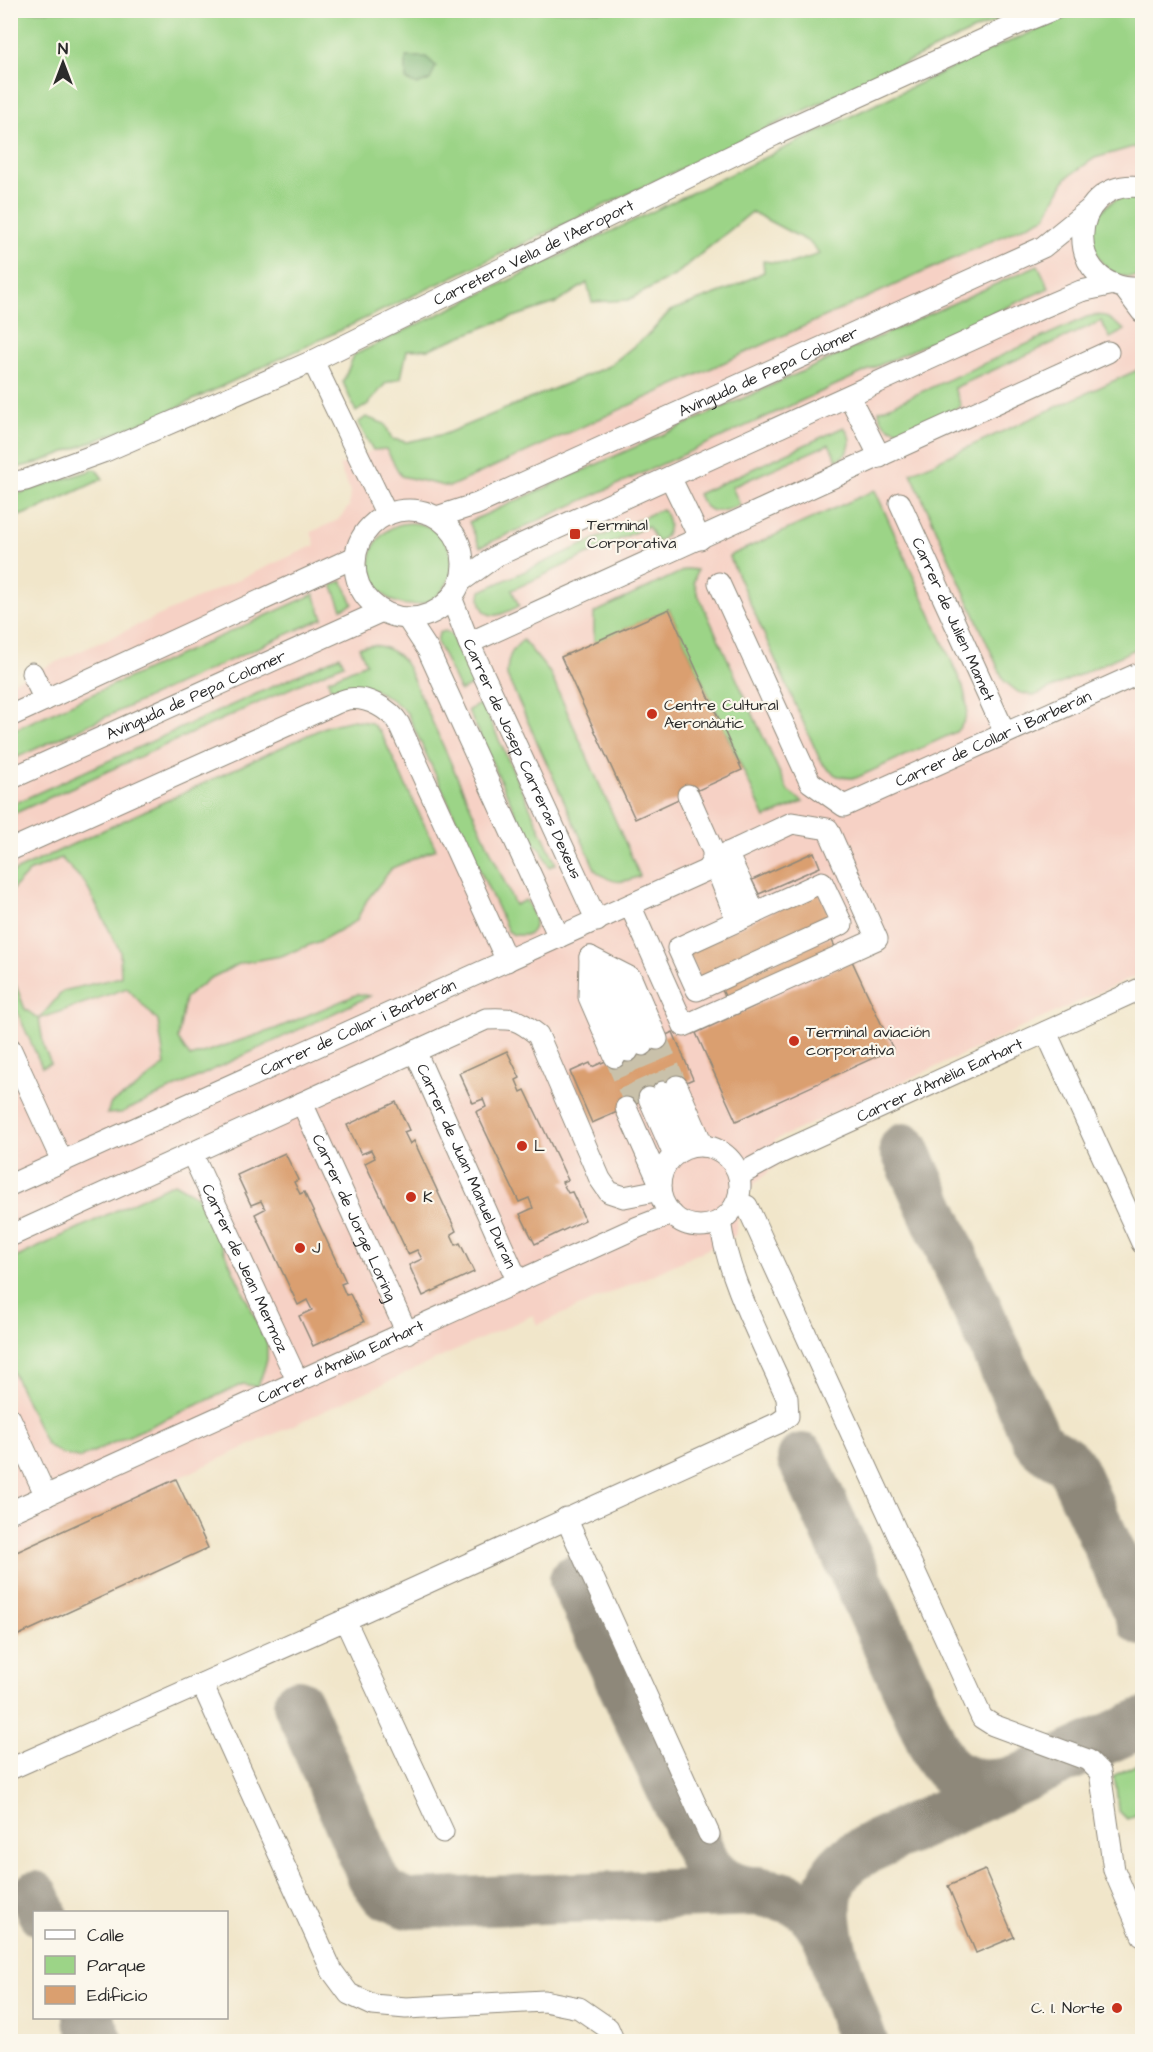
<svg xmlns="http://www.w3.org/2000/svg" width="1153" height="2052" font-family="'Architects Daughter',sans-serif">
  <style>
    .built { fill: #f6d1c5 }
    .green { fill: #9cd487; stroke: #648059; stroke-width: 1.5 }
    .forest { fill: #7db674; stroke: #547050; stroke-width: 1.5 }
    .lines { fill: none; stroke-linecap: round; stroke-linejoin: round }
    .taxiway { stroke: #8e887a; stroke-width: 50 }
    .building { fill: #da9f6f }
    .minor-tunnel { stroke: #c9c1aa; stroke-width: 21; stroke-dasharray: 21 10; stroke-linecap: butt }
    .minor-casing { stroke: #8e887a; stroke-width: 23 }
    .minor { stroke: #fff; stroke-width: 21 }
    .poi-dot { fill: #c8321e; stroke: #fbf7ec; stroke-width: 2 }
    .labels { text-anchor: middle; dominant-baseline: central; stroke-width: 4.5; stroke-linejoin: round; paint-order: stroke }
    .street-label { font-size: 16px; fill: #2b2b2b; stroke: #fbf7ec }
    .poi-label { font-size: 16px; fill: #2b2b2b; stroke: #fbf7ec; text-anchor: start }
  </style>
  <rect width="100%" height="100%" fill="#fbf7ec"/>
  <filter id="ink" filterUnits="userSpaceOnUse"><feTurbulence type="fractalNoise" baseFrequency=".0167" numOctaves="2"/><feDisplacementMap in="SourceGraphic" scale="12" xChannelSelector="R" yChannelSelector="G"/><feConvolveMatrix kernelMatrix="1 2 1 2 8 2 1 2 1" color-interpolation-filters="sRGB"/></filter>
  <filter id="wash" filterUnits="userSpaceOnUse"><feTurbulence type="fractalNoise" baseFrequency=".008" numOctaves="4" result="noise"/><feDisplacementMap in="SourceGraphic" scale="24" xChannelSelector="R" yChannelSelector="G"/><feGaussianBlur stdDeviation="1.35" result="paint"/><feColorMatrix in="noise" values="0 0 0 0 0 0 0 0 0 0 0 0 0 0 0 0 0 1.4 0 .05"/><feComposite in="paint" operator="in"/></filter>
  <g filter="url(#wash)">
    <rect width="100%" height="100%" fill="#f1e6ca"/>
    <path class="built" d="M1133,147L1142,150V973L775,1140L777,1165L756,1182L740,1205L735,1236L659,1272L537,1325L533,1315L11,1555L10,683L315,545L311,532L338,520L349,506L350,491L339,466L373,450L386,449L449,487L1044,217L1066,178L1095,158Z"/>
    <g class="green">
      <path d="M1083,10L1142,11V150L1133,147L1095,158L1066,178L1045,217L449,487L401,476L386,449L373,450L358,423L366,417L385,424L392,439L407,442L445,434L609,366L650,333L670,311L729,289L764,272L763,261L789,264L820,254L809,242L752,212L674,276L628,300L592,302L587,283L556,303L492,324L429,349L407,350L401,378L386,383L368,404L356,412L343,382L354,355L976,56Z"/>
      <path d="M10,11H1020L970,32L157,417L37,463L11,469Z"/>
      <path d="M1142,196V276C1095,286 1073,223 1115,200C1122,196 1134,197 1142,196Z"/>
      <path d="M1038,265L1049,288L480,547L469,522Z"/>
      <path d="M1096,315L1105,316L1125,330L1110,338L1101,321L954,388L961,406C944,414 901,442 885,424C881,420 879,417 879,411L1087,317Z"/>
      <path d="M1142,368V646L1034,696L1018,692L1004,681L911,473Z"/>
      <path d="M844,427C854,439 851,454 837,460L829,444L732,487L740,505C721,513 707,517 698,494Z"/>
      <path d="M96,469L103,479L38,509L11,519V496Z"/>
      <path d="M875,490L963,687C968,707 971,716 956,732L856,778C837,778 834,776 821,762L729,556Z"/>
      <path d="M662,509C672,520 671,536 657,542L648,526L512,590L519,606C513,609 504,614 497,615C483,617 478,602 481,591Z"/>
      <circle cx="411" cy="564" r="41"/>
      <path d="M687,569L697,570L694,582L697,592L788,791L803,802L765,818L669,609L594,643V613Z"/>
      <path d="M342,581L353,604L342,609L332,585Z"/>
      <path d="M314,594L323,618L11,760V731Z"/>
      <path d="M445,631L451,634L474,684L460,691L437,642L439,633Z"/>
      <path d="M523,640L550,673L640,876C621,884 613,884 596,871L507,676C507,660 510,650 523,640Z"/>
      <path d="M374,645C391,648 400,654 408,668L515,905L526,900C533,913 541,924 528,935H514L508,931L407,713C385,691 362,679 331,690L328,680L366,663L359,647Z"/>
      <path d="M340,656L344,664L11,815V805Z"/>
      <path d="M482,703L556,864L549,867L541,849L527,838L468,710Z"/>
      <path d="M353,720L371,723L381,733L436,849L392,868L367,900L356,921L320,941L281,956L241,963L209,979L185,998L178,1039L190,1057L275,1029L358,994L370,996L121,1113L107,1114L111,1103L129,1093L165,1065L158,1021L127,988L39,1019L44,1048L51,1063L42,1067L11,998V973L25,1009L39,1019L63,991L121,977L120,951L85,883L61,858L29,872L11,891V873L327,726Z"/>
      <path d="M174,1183L199,1197L267,1343V1360L258,1387L243,1384L80,1458C66,1456 57,1453 46,1444L11,1368V1260Z"/>
      <path d="M1142,1762V1812L1127,1819L1118,1810L1116,1785L1113,1776Z"/>
    </g>
    <path class="forest" d="M406,57H426L436,66L430,80L417,85L406,80Z"/>
    <g class="lines">
      <g class="taxiway">
        <path d="M904,1148L1036,1438C1045,1453 1061,1453 1071,1466L1142,1621"/>
        <path d="M802,1458L938,1756C942,1761 945,1767 950,1771C967,1786 997,1787 1017,1779"/>
        <path d="M574,1580L706,1865C719,1883 735,1891 758,1891"/>
        <path d="M298,1704L372,1876L385,1894L408,1904L754,1891C795,1897 810,1901 829,1940"/>
        <path d="M35,1896L42,1912"/>
        <path d="M88,2018L99,2042"/>
        <path d="M863,2042C849,2001 811,1917 834,1877C842,1863 855,1855 869,1848L1142,1723"/>
      </g>
    </g>
    <g id="blocks">
      <g class="building">
        <path d="M669,609L742,770L635,819L561,657Z"/>
        <path d="M814,852L820,867L759,894L752,880Z"/>
        <path d="M819,891L833,921L701,981L687,950Z"/>
        <path d="M830,936L835,947L726,998L720,986Z"/>
        <path d="M852,961L893,1049L736,1121L696,1033Z"/>
        <path d="M673,1032L693,1079L592,1123L570,1072L590,1063L592,1067Z"/>
        <path d="M507,1051L520,1078L516,1080L521,1092L525,1090L568,1180L562,1182L568,1193L572,1192L585,1220L535,1244L520,1214L533,1208L529,1198L519,1202L476,1112L486,1107L483,1099L473,1103L459,1073Z"/>
        <path d="M396,1102L409,1130L404,1132L410,1144L414,1141L456,1231L451,1234L456,1245L460,1243L474,1272L423,1296L409,1265L422,1259L417,1250L408,1254L365,1163L375,1158L371,1150L361,1154L347,1125Z"/>
        <path d="M285,1153L298,1180L294,1182L300,1194L304,1192L346,1282L341,1284L346,1295L350,1294L364,1322L313,1346L299,1316L312,1310L307,1300L298,1305L255,1214L265,1209L261,1201L251,1205L237,1175Z"/>
        <path d="M176,1479L208,1548L10,1639V1555Z"/>
        <path d="M985,1870L1014,1937L976,1953L948,1886Z"/>
      </g>
    </g>
  </g>
  <g filter="url(#ink)">
    <use href="#blocks" fill-opacity="0" stroke="#8e887a" stroke-width="1.5"/>
    <g class="lines">
      <g class="minor-tunnel">
        <path d="M657,1039L677,1086"/>
        <path d="M643,1045L663,1092"/>
        <path d="M628,1051L649,1098"/>
        <path d="M615,1057L635,1104"/>
      </g>
      <defs>
        <g id="minor">
          <path d="M1142,187C1065,177 1061,294 1142,288"/>
          <path d="M1124,288L1142,312"/>
          <path d="M313,361L387,515"/>
          <path d="M849,396L880,457"/>
          <path d="M670,477L700,539"/>
          <path id="s1" d="M10,483L26,480L103,452L313,361L774,135L1020,23L1052,10"/>
          <path id="s2" d="M900,503L1005,733"/>
          <circle cx="409" cy="564" r="54"/>
          <path id="s3" d="M437,517L477,504L1043,247L1090,209"/>
          <path d="M460,582L496,556L1039,309L1081,291L1114,284"/>
          <path id="s4" d="M719,583L810,782L844,806L1142,672"/>
          <path id="s5" d="M451,597L469,643L597,921"/>
          <path d="M407,618L428,650L559,937"/>
          <path d="M469,643L1108,352"/>
          <path d="M32,673L45,700"/>
          <path d="M10,716L355,557"/>
          <path id="s6" d="M10,779L382,611"/>
          <path d="M688,795L713,851V860"/>
          <path d="M10,850L330,706C335,704 342,700 348,699C367,696 390,709 399,724L507,961"/>
          <path d="M727,853L755,913"/>
          <path d="M822,882L842,924L697,990L678,948Z"/>
          <path d="M630,905L684,1026L877,939L828,829L792,823L713,860L707,870"/>
          <path d="M1046,1032L1142,1243"/>
          <path d="M10,1048L62,1161"/>
          <path id="s7" d="M415,1051L518,1282"/>
          <path d="M628,1051L602,991L590,957L616,985L643,1045"/>
          <path d="M615,1057L589,997L590,957L631,978L657,1039"/>
          <path d="M677,1086L703,1146"/>
          <path d="M663,1092L688,1147"/>
          <path d="M649,1098L674,1155"/>
          <path id="s8" d="M302,1103L407,1333"/>
          <path d="M626,1108L660,1184"/>
          <circle cx="700" cy="1186" r="40"/>
          <path id="s9" d="M192,1154L298,1382"/>
          <path id="s10" d="M739,1175L780,1153L1142,988"/>
          <path id="s11" d="M10,1185L707,870H717L737,921"/>
          <path d="M736,1204L747,1206L982,1718L993,1725L1088,1760L1100,1772L1114,1870L1142,1935"/>
          <path d="M10,1236L486,1019C513,1018 517,1018 538,1035L600,1179L609,1192L624,1197L660,1190"/>
          <path d="M10,1418L46,1496"/>
          <path id="s12" d="M10,1512L638,1227L672,1214"/>
          <path d="M566,1518L709,1834"/>
          <path d="M345,1620L443,1832"/>
          <path d="M202,1684L332,1971L349,1994L373,2005L406,2008L544,2001L579,2008L608,2028L614,2042"/>
          <path d="M10,1769L345,1620L778,1423L788,1416L787,1398C763,1343 728,1280 720,1221"/>
        </g>
      </defs>
      <use href="#minor" class="minor-casing"/>
      <use href="#minor" class="minor"/>
    </g>
  </g>
  <g class="poi-dot">
    <rect x="569" y="528" width="12" height="12" rx="3"/>
    <circle cx="652" cy="714" r="6"/>
    <circle cx="794" cy="1041" r="6"/>
    <circle cx="522" cy="1146" r="6"/>
    <circle cx="411" cy="1197" r="6"/>
    <circle cx="300" cy="1248" r="6"/>
    <circle cx="1117" cy="2008" r="6"/>
  </g>
  <g class="labels">
    <g class="street-label">
      <text stroke="none"><textPath href="#s1" startOffset="573">Carretera Vella de l'Aeroport</textPath></text>
      <text stroke="none"><textPath href="#s3" startOffset="362">Avinguda de Pepa Colomer</textPath></text>
      <text stroke="none"><textPath href="#s2" startOffset="128">Carrer de Julien Mamet</textPath></text>
      <text stroke="none"><textPath href="#s6" startOffset="204">Avinguda de Pepa Colomer</textPath></text>
      <text stroke="none"><textPath href="#s4" startOffset="424">Carrer de Collar i Barberán</textPath></text>
      <text stroke="none"><textPath href="#s5" startOffset="177">Carrer de Josep Carreras Dexeus</textPath></text>
      <text stroke="none"><textPath href="#s11" startOffset="382">Carrer de Collar i Barberán</textPath></text>
      <text stroke="none"><textPath href="#s10" startOffset="222">Carrer d'Amèlia Earhart</textPath></text>
      <text stroke="none"><textPath href="#s7" startOffset="126">Carrer de Juan Manuel Duran</textPath></text>
      <text stroke="none"><textPath href="#s8" startOffset="126">Carrer de Jorge Loring</textPath></text>
      <text stroke="none"><textPath href="#s9" startOffset="126">Carrer de Jean Mermoz</textPath></text>
      <text stroke="none"><textPath href="#s12" startOffset="363">Carrer d'Amèlia Earhart</textPath></text>
    </g>
    <g class="poi-label">
      <text x="587" y="525">Terminal<tspan x="587" dy="18">Corporativa</tspan></text>
      <text x="664" y="705">Centre Cultural<tspan x="664" dy="18">Aeronàutic</tspan></text>
      <text x="806" y="1032">Terminal aviación<tspan x="806" dy="18">corporativa</tspan></text>
      <text x="534" y="1146">L</text>
      <text x="423" y="1197">K</text>
      <text x="312" y="1248">J</text>
      <text x="1105" y="2008" text-anchor="end">C. I. Norte</text>
    </g>
  </g>
  <rect width="1153" height="2052" fill="none" stroke="#fbf7ec" stroke-width="36"/>
  <rect x="33" y="1911" width="195" height="108" fill="#fbf7ec" stroke="#a8a59f" stroke-width="1.5"/>
  <rect x="45" y="1930" width="30" height="9" fill="#ffffff" stroke="#a8a59f" stroke-width="1.5"/>
  <text x="87" y="1941" font-size="18" fill="#2b2b2b">Calle</text>
  <rect x="45" y="1956" width="30" height="18" fill="#9cd487" stroke="#a8a59f" stroke-width="1.5"/>
  <text x="87" y="1971" font-size="18" fill="#2b2b2b">Parque</text>
  <rect x="45" y="1986" width="30" height="18" fill="#da9f6f" stroke="#a8a59f" stroke-width="1.5"/>
  <text x="87" y="2001" font-size="18" fill="#2b2b2b">Edificio</text>
  <g transform="translate(63 63)" stroke="#fbf7ec" stroke-width="4.5" paint-order="stroke">
  <path d="M0-4.5L10 22L0 15L-10 22Z" fill="#2b2b2b"/>
  <text y="-9" font-size="16" font-weight="bold" text-anchor="middle" fill="#2b2b2b">N</text>
  </g>
</svg>
